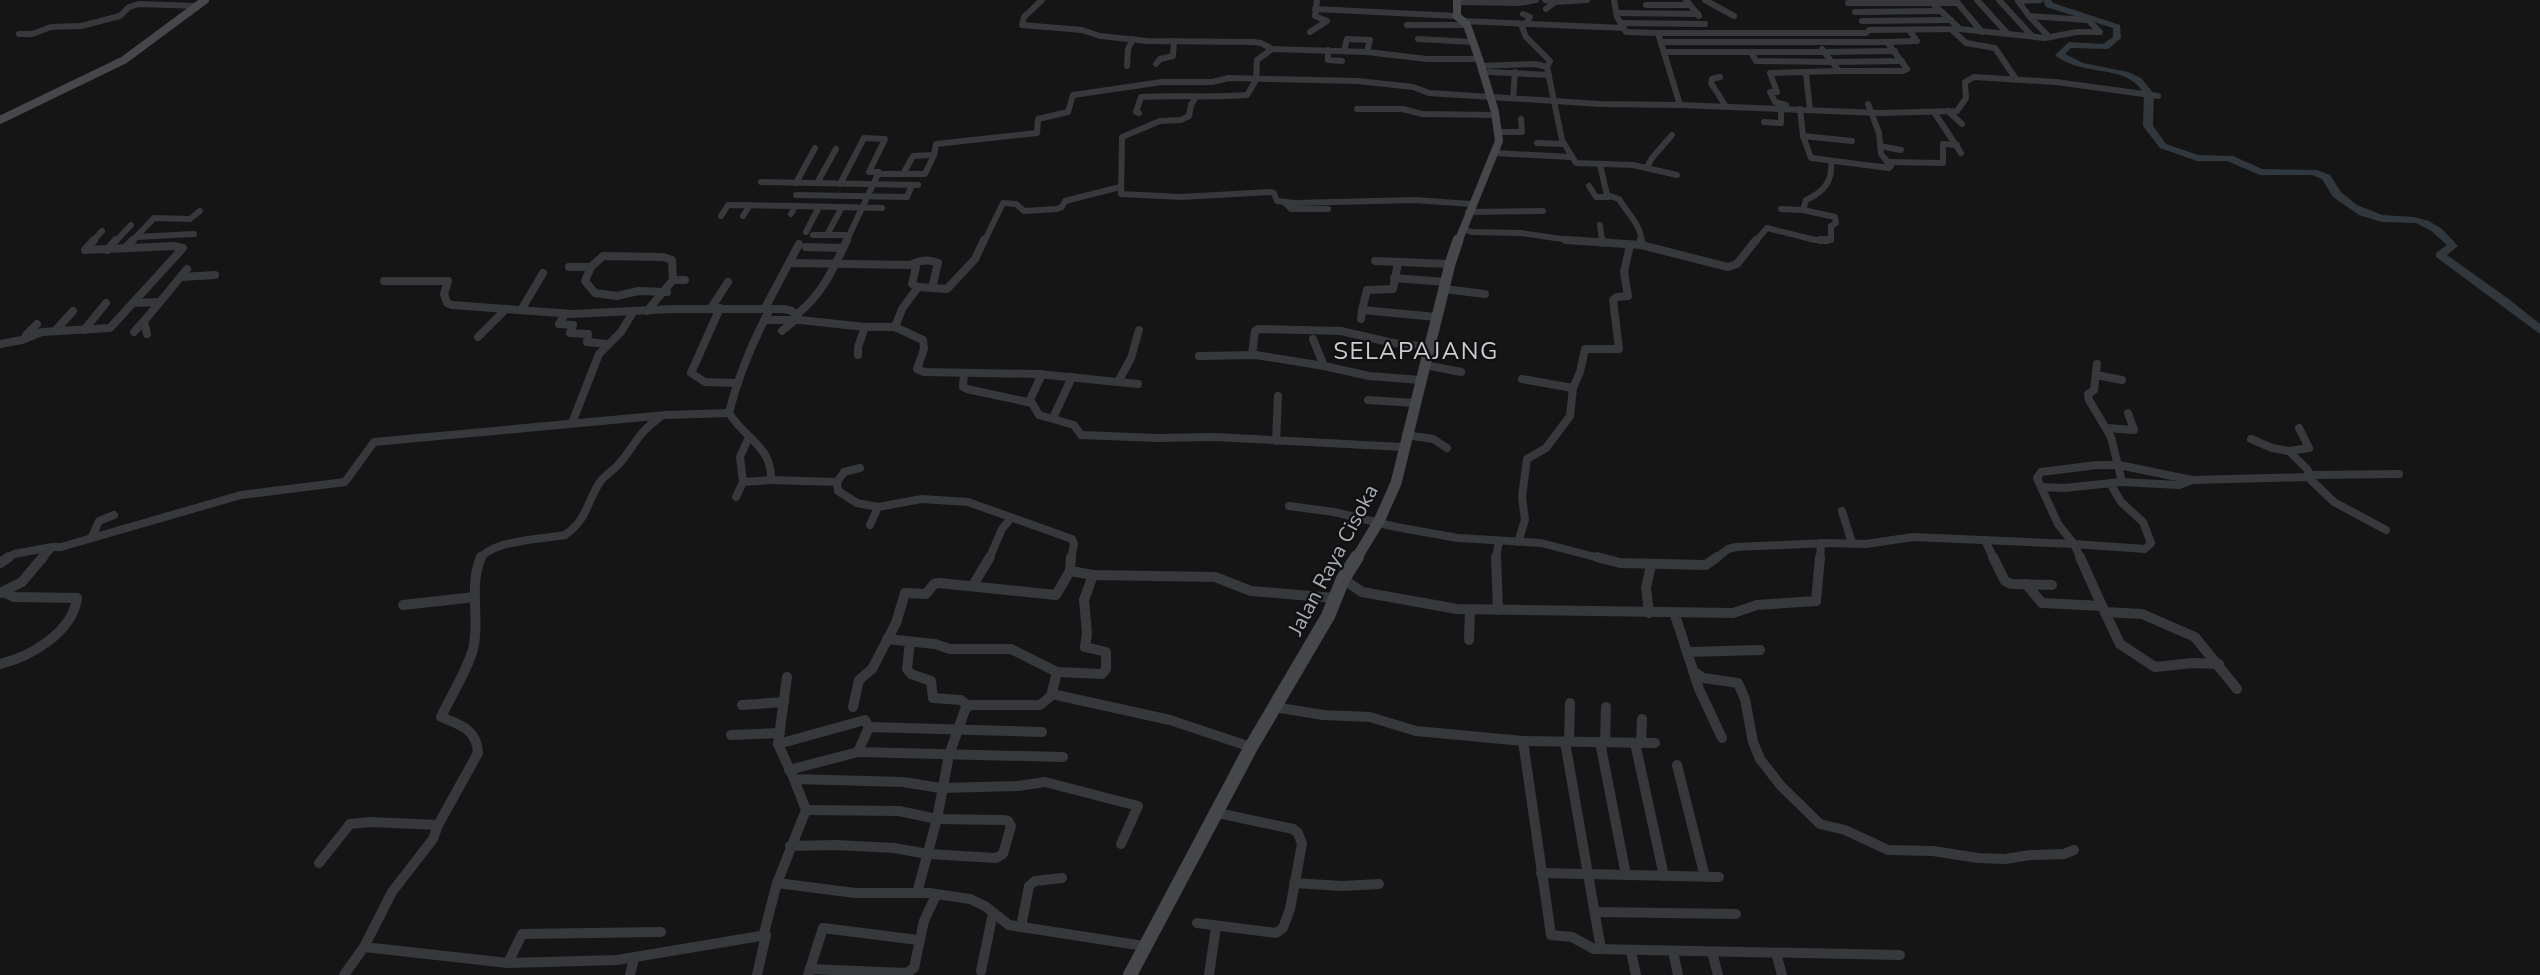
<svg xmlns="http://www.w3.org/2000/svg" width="2540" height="975" font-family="'Nunito Sans',sans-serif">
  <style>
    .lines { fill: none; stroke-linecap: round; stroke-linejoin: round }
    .river { fill: #30383e; fill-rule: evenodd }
    .street-far2 { stroke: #36383b; stroke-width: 6 }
    .street-far1 { stroke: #36383b; stroke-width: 8 }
    .street { stroke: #36383b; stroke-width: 10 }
    .secondary-far2 { stroke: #45474b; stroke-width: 8 }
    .secondary-far1 { stroke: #45474b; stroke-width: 11 }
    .secondary { stroke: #45474b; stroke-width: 14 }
    .labels { text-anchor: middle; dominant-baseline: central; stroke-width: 4.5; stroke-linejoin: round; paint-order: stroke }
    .street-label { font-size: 21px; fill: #a8adb5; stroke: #101011 }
    .quarter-label { font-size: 24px; letter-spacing: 1.5px; fill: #c9ccd1; stroke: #101011 }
  </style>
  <rect width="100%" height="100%" fill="#151516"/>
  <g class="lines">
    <path class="river" d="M2043,0H2051L2053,3L2120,25L2121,38L2108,49L2071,48L2065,54L2083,63L2128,72L2141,78L2154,94L2153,126L2166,144L2198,155L2233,156L2262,169L2317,170L2330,175L2341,192L2357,205L2382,215L2414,217L2429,221L2442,229L2458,246L2447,255L2510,300L2540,324V334L2436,257V253L2447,245L2430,230L2416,223L2382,222L2359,215L2333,197L2322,179L2312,175H2260L2227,161H2197L2160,148L2143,126L2144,94C2142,91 2139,86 2135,83C2117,67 2077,74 2055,55L2069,42L2103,44L2113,37V28L2046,7Z"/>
    <g class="street-far2">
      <path d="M1042,0L1024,17L1022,25L1082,30L1100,36L1147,41L1253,42L1261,43L1272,49L1367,52L1427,59H1479"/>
      <path d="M1545,0L1555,2L1587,0"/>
      <path d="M1614,0L1617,17L1626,32L1658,33"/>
      <path d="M1686,0L1699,16"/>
      <path d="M1705,0L1734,16"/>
      <path d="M1955,0L1982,32"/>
      <path d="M1977,0L2007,33"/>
      <path d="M1999,0L2032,36"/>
      <path d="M1457,2L1519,3L1536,0"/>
      <path d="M1848,3H1958"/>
      <path d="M1646,5H1690"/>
      <path d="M1315,9L1457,16"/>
      <path d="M1546,9L1555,2"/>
      <path d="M1855,12L1939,11"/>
      <path d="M1618,13L1698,14"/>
      <path d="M1523,14L1530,17L1526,24"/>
      <path d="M2029,16L2049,37"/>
      <path d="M1463,21L1624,28"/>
      <path d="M1862,21L1951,20"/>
      <path d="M1621,23L1705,24"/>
      <path d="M1521,24L1526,37L1550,61L1547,67"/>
      <path d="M1407,25H1467"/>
      <path d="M1960,29L2045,38L2077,32H2100L2088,20L2029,16L2018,1L2040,0"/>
      <path d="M1952,30L1966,43L1995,48L2016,79"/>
      <path d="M1310,32L1327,21L1315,16L1317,0"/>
      <path d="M19,34H32L51,27L81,26L120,16L129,7L139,4L197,6"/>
      <path d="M1418,39L1473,42"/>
      <path d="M1661,42H1887"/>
      <path d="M1822,49L1824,52L1895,51"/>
      <path d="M1328,50V60L1342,61"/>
      <path d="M1344,51L1347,39L1370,40L1367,52"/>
      <path d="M1664,52H1751L1756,61L1832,62L1839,71H1903L1907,69L1887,42L1917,41L1909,30"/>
      <path d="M1751,52H1824L1832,62L1902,61"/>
      <path d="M1156,64L1160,59L1173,56L1174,41"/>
      <path d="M1127,66L1128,49L1133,39"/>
      <path d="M1481,66L1535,64L1547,67L1562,140L1576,163L1633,165L1677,175"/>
      <path d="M1489,72L1549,75"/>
      <path d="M1801,72L1806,74L1810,110"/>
      <path d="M1720,77L1712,79L1711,83L1725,105"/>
      <path d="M1196,97L1191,105L1189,116L1181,120L1160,121L1122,137L1121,194L1181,197L1271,192L1274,193L1277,201L1295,203L1414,200L1471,204"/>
      <path d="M1513,98L1515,72"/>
      <path d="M1680,105L1880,113L1957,111L1966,98L1965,82L1974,77L2056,82L2158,96"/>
      <path d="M1786,105L1775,102L1770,92H1777L1770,73L1839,71"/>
      <path d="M1357,109H1403L1422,114L1496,115"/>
      <path d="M1800,109L1803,136"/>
      <path d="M1948,111L1962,124"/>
      <path d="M1934,112L1961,153"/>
      <path d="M1139,113L1136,112L1141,97C1177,95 1211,98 1247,95L1256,80L1257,60L1272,49"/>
      <path d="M1764,122L1781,123V108"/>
      <path d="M1499,132H1522L1521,119"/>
      <path d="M1852,141L1803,136L1811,158L1889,168L1891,166L1881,154L1879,133L1868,104"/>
      <path d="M1537,143L1564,144"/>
      <path d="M1880,146L1901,150"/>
      <path d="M1495,153L1571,157"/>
      <path d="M1887,162L1943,163V144L1957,145"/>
      <path d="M1600,165L1607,195L1619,199C1626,212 1643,227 1641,242"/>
      <path d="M1647,167L1652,158L1672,135"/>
      <path d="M903,174L913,156L934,155"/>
      <path d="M761,182L918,185"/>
      <path d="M796,183L815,148"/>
      <path d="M817,183L836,149"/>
      <path d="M840,184L864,138L885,139L869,172H879L878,174"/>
      <path d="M1589,186L1596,197H1609"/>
      <path d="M796,195L907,197L912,185"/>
      <path d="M1284,202L1291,209H1328"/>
      <path d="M1781,209L1803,210L1806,200C1824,192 1833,181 1831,161"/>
      <path d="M1468,212L1543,211"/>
      <path d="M791,214L795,206L882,208"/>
      <path d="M721,216L728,205L795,206"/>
      <path d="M743,216L750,205"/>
      <path d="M1600,225L1602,242"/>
      <path d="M1462,229L1472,232L1521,233L1583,242"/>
      <path d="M806,232L819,207"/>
      <path d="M813,235H849"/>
      <path d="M827,235L842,207"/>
      <path d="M136,237L154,218L190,219L200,211"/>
      <path d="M92,242L102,231"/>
      <path d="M115,242L131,225"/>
      <path d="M131,242L136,237L194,234"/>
      <path d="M846,242L878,174H925L934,155L936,144L1037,133L1038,119L1068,112L1073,95L1162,82H1212L1229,78L1358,81L1413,87L1429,93L1600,104L1680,105L1658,33H1866L1869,30L1960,29L1929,0"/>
      <path d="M984,242L1003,203L1016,204L1024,211L1057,209L1062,207L1065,201L1120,187"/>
      <path d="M1755,242L1767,228L1815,240H1831V226L1836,223L1835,217L1803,210"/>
    </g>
    <g class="street-far1">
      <path d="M1566,240L1641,245L1728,267L1737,264L1756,240"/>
      <path d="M1602,240V243"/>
      <path d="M1820,240H1827"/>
      <path d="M1641,245V240"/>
      <path d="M806,247L842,248"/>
      <path d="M125,248L133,240"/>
      <path d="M107,250L116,240"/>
      <path d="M1375,261L1450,264"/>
      <path d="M790,263L911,265C920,260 929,259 938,263L932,288"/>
      <path d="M911,265L916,267L912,284L918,287"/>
      <path d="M569,267H591L603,256L663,257L672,260L673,280"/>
      <path d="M591,267L585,281L595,293L617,296L638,291L667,292"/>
      <path d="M181,277L215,275"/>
      <path d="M1394,278L1446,282"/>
      <path d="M384,281H448L444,294L447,303L452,305L573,314L673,309H784L792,311L800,320L865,327H895L923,340L924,349L917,369L924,372L1038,374L1138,384"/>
      <path d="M1444,289L1485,294"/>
      <path d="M133,303L160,302L187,269"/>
      <path d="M711,308L728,282"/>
      <path d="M720,308L691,373L705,382L736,383"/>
      <path d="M765,308L799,244"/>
      <path d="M521,310L543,273"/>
      <path d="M1362,310L1367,290L1393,289L1398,263"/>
      <path d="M647,311L673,280H685"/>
      <path d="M565,314L559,324L573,325L570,333L588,334L587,342L607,344"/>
      <path d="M796,315C821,296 834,268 847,240"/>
      <path d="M1361,319L1362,310L1436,317"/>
      <path d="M764,320H800"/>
      <path d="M895,327L902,309L918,287L947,289L975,259L984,240"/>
      <path d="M84,330L106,303"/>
      <path d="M55,331L73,311"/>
      <path d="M782,331L795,320"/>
      <path d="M134,332L144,321"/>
      <path d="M147,334L144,321L160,302"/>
      <path d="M26,335L37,324"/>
      <path d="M478,337L506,309"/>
      <path d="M1313,339L1324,366L1369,376L1421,380"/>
      <path d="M0,344L22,340L42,332L110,328L183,248L173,246L85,250L94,240"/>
      <path d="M858,355V347L865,327"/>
      <path d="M1252,355L1255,331L1258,329L1341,331L1393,343L1430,347"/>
      <path d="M1199,356L1256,355L1324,366"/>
      <path d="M1425,365L1461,372"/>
      <path d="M964,374L963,387L967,389L1032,403L1039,415L1074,425L1081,435L1157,438L1214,437L1403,447"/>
      <path d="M2096,375L2122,380"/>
      <path d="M1522,379L1573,388"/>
      <path d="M1118,382L1131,358L1139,330"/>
      <path d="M1368,400L1415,403"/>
      <path d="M1029,402L1042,374"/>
      <path d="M729,413C738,376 752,343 770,309"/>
      <path d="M1053,418L1072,377"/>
      <path d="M572,423L599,354L621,332L633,312"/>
      <path d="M2107,428L2134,430L2128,413"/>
      <path d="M1406,435L1433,439L1447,448"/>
      <path d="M1276,441L1278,396"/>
      <path d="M2289,451L2309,448L2299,428"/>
      <path d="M2310,475L2399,474"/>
      <path d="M2309,478L2334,502L2386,530"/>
      <path d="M743,482L740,457L748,439"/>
      <path d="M837,482L844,472L860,468"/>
      <path d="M2122,482L2179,485L2192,480L2311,477L2307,469L2289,451L2272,448L2251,439"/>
      <path d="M2041,487L2037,478L2041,472L2097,465H2119L2192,480"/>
      <path d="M736,497L743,482L771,480"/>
      <path d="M1289,506L1334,512L1396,527L1458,538L1541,543L1603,559"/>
      <path d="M1842,511L1852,543"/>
      <path d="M870,525L878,507"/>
      <path d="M92,537L99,521L114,515"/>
      <path d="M1985,540L1994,559"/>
      <path d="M1518,542L1525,520L1522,497L1527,459L1546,448L1570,416L1573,388L1580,372L1585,349H1619L1613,300L1617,297L1628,296L1624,272L1630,245"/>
      <path d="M2074,544L2145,549L2151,543L2143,522L2121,502L2110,483"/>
      <path d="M2074,544L2081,559"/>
      <path d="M7,559L14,554L52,547"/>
      <path d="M42,559L52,547H61L241,495L345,482L374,442L666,415L729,413C745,439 772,446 771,480L837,482L838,491L857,503L878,507L922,499L968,502L1072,539L1074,544L1071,559"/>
      <path d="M480,559C493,540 543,539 565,535C588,519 586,503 600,482C604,476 611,472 617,466C634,448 636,434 659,418"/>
      <path d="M989,559L1002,529L1011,518"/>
      <path d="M1496,559L1499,541"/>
      <path d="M1715,559L1728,549L1736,547L1828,543L1866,544L1913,537L2074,544L2058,524L2041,487L2064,488L2122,482L2111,437L2089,400L2088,394L2094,390L2097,364"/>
      <path d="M1820,559L1821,543"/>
    </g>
    <g class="street">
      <path d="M1071,557L1070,571L1093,575L1215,577L1251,591L1334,598"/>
      <path d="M1496,557L1498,610"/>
      <path d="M1597,557L1620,563L1706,565L1717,557"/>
      <path d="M1993,557L2005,581L2011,584L2052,585"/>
      <path d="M2080,557L2102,606"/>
      <path d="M0,563L9,557"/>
      <path d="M1343,579L1362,592L1457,609L1733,613L1757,605L1816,601L1820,557"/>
      <path d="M2026,584L2042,603L2102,606L2120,644L2155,667L2193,663L2219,664"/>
      <path d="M973,585L990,557"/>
      <path d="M0,593L22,582L43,557"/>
      <path d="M403,605L475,597"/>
      <path d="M1674,612L1699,689L1722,738"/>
      <path d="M2105,612L2142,614L2195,637L2237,689"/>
      <path d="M1649,613L1646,588L1651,565"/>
      <path d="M887,639L935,644L950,649H1011L1057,672L1102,674L1106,669V652L1085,647L1087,633L1084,600L1093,575"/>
      <path d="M1469,640L1470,610"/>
      <path d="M910,642L907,669L911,674L931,681L933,698L961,700L968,706"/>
      <path d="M1687,652L1760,650"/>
      <path d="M0,664C30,657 73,632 77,598L14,597L3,592"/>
      <path d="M1693,671L1703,678L1738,683L1745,699L1753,742L1760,759L1781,786L1820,824L1845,830L1888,850L1933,851L1978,858L2005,859L2030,855L2064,854L2074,850"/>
      <path d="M787,677L778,744L794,779L903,782L941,788L1018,786L1045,782L1138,806L1121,844"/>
      <path d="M1052,694L1170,720L1251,747"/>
      <path d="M742,705L784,702"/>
      <path d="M853,707L859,680L872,669L896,623L905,593L926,594L934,584L939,583L1056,595L1070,571"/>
      <path d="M1274,707L1323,715L1370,717L1416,731L1523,741L1551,935L1572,937L1594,949L1900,955"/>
      <path d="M1042,732L869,727L858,752L1063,757"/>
      <path d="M731,735L780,733"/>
      <path d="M1523,741L1655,743"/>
      <path d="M1565,742L1601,949"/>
      <path d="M1569,742L1570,703"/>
      <path d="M1600,742L1626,875"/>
      <path d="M1605,742L1606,707"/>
      <path d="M1635,743L1664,876"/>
      <path d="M1641,743L1642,719"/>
      <path d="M778,744L865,720L869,727"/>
      <path d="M1677,765L1705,877"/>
      <path d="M789,770L858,752"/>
      <path d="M790,846L836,845L894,848L928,854L996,858L1003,854L1011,826L1008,821L1003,820L937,819L899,811L806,810"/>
      <path d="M319,863L350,824L370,822L438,825"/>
      <path d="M1541,873L1719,877"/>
      <path d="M777,883L806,810L794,779"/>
      <path d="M1294,883L1342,886L1379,884"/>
      <path d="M917,893L937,819L949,755L966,707L972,705H1040L1051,696L1057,672"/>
      <path d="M1595,912L1736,914"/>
      <path d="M1197,923L1276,933L1283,928L1290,909L1302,844L1298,833L1293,829L1218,813"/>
      <path d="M1021,927L1029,886L1035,881L1062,878"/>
      <path d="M364,947L508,963L617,960L766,935L764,933L777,883L855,893H929L970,899L985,906L1009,925L1144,946"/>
      <path d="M1631,951L1636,975"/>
      <path d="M1673,951L1678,975"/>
      <path d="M1712,952L1718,975"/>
      <path d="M1776,953L1782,975"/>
      <path d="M508,963L522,934L661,932"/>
      <path d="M810,969L906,973L914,968L924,921L936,895"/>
      <path d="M981,971L993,913"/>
      <path d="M344,975L364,947L392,892L433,839L438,825L478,753C477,729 460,725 441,717C450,698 471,663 474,645C479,615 469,585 481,557"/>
      <path d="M630,975L634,958"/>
      <path d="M757,975L766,935"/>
      <path d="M808,975L823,928L918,940"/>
      <path d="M1209,975L1216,927"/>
    </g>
    <g class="secondary-far2">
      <path d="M1457,0V16L1467,25L1479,59L1495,112L1499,141L1458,242"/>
      <path d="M0,120L124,60L205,0"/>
    </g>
    <path class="secondary-far1" d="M1356,559L1379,521L1396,483L1450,264L1458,240"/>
    <path class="secondary" d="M1130,975L1251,747L1328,616L1343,579L1357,557"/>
  </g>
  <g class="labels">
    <g class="street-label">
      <text transform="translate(1333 560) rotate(-62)">Jalan Raya Cisoka</text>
    </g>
    <g class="quarter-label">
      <text x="1416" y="351">SELAPAJANG</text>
    </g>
  </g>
</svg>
